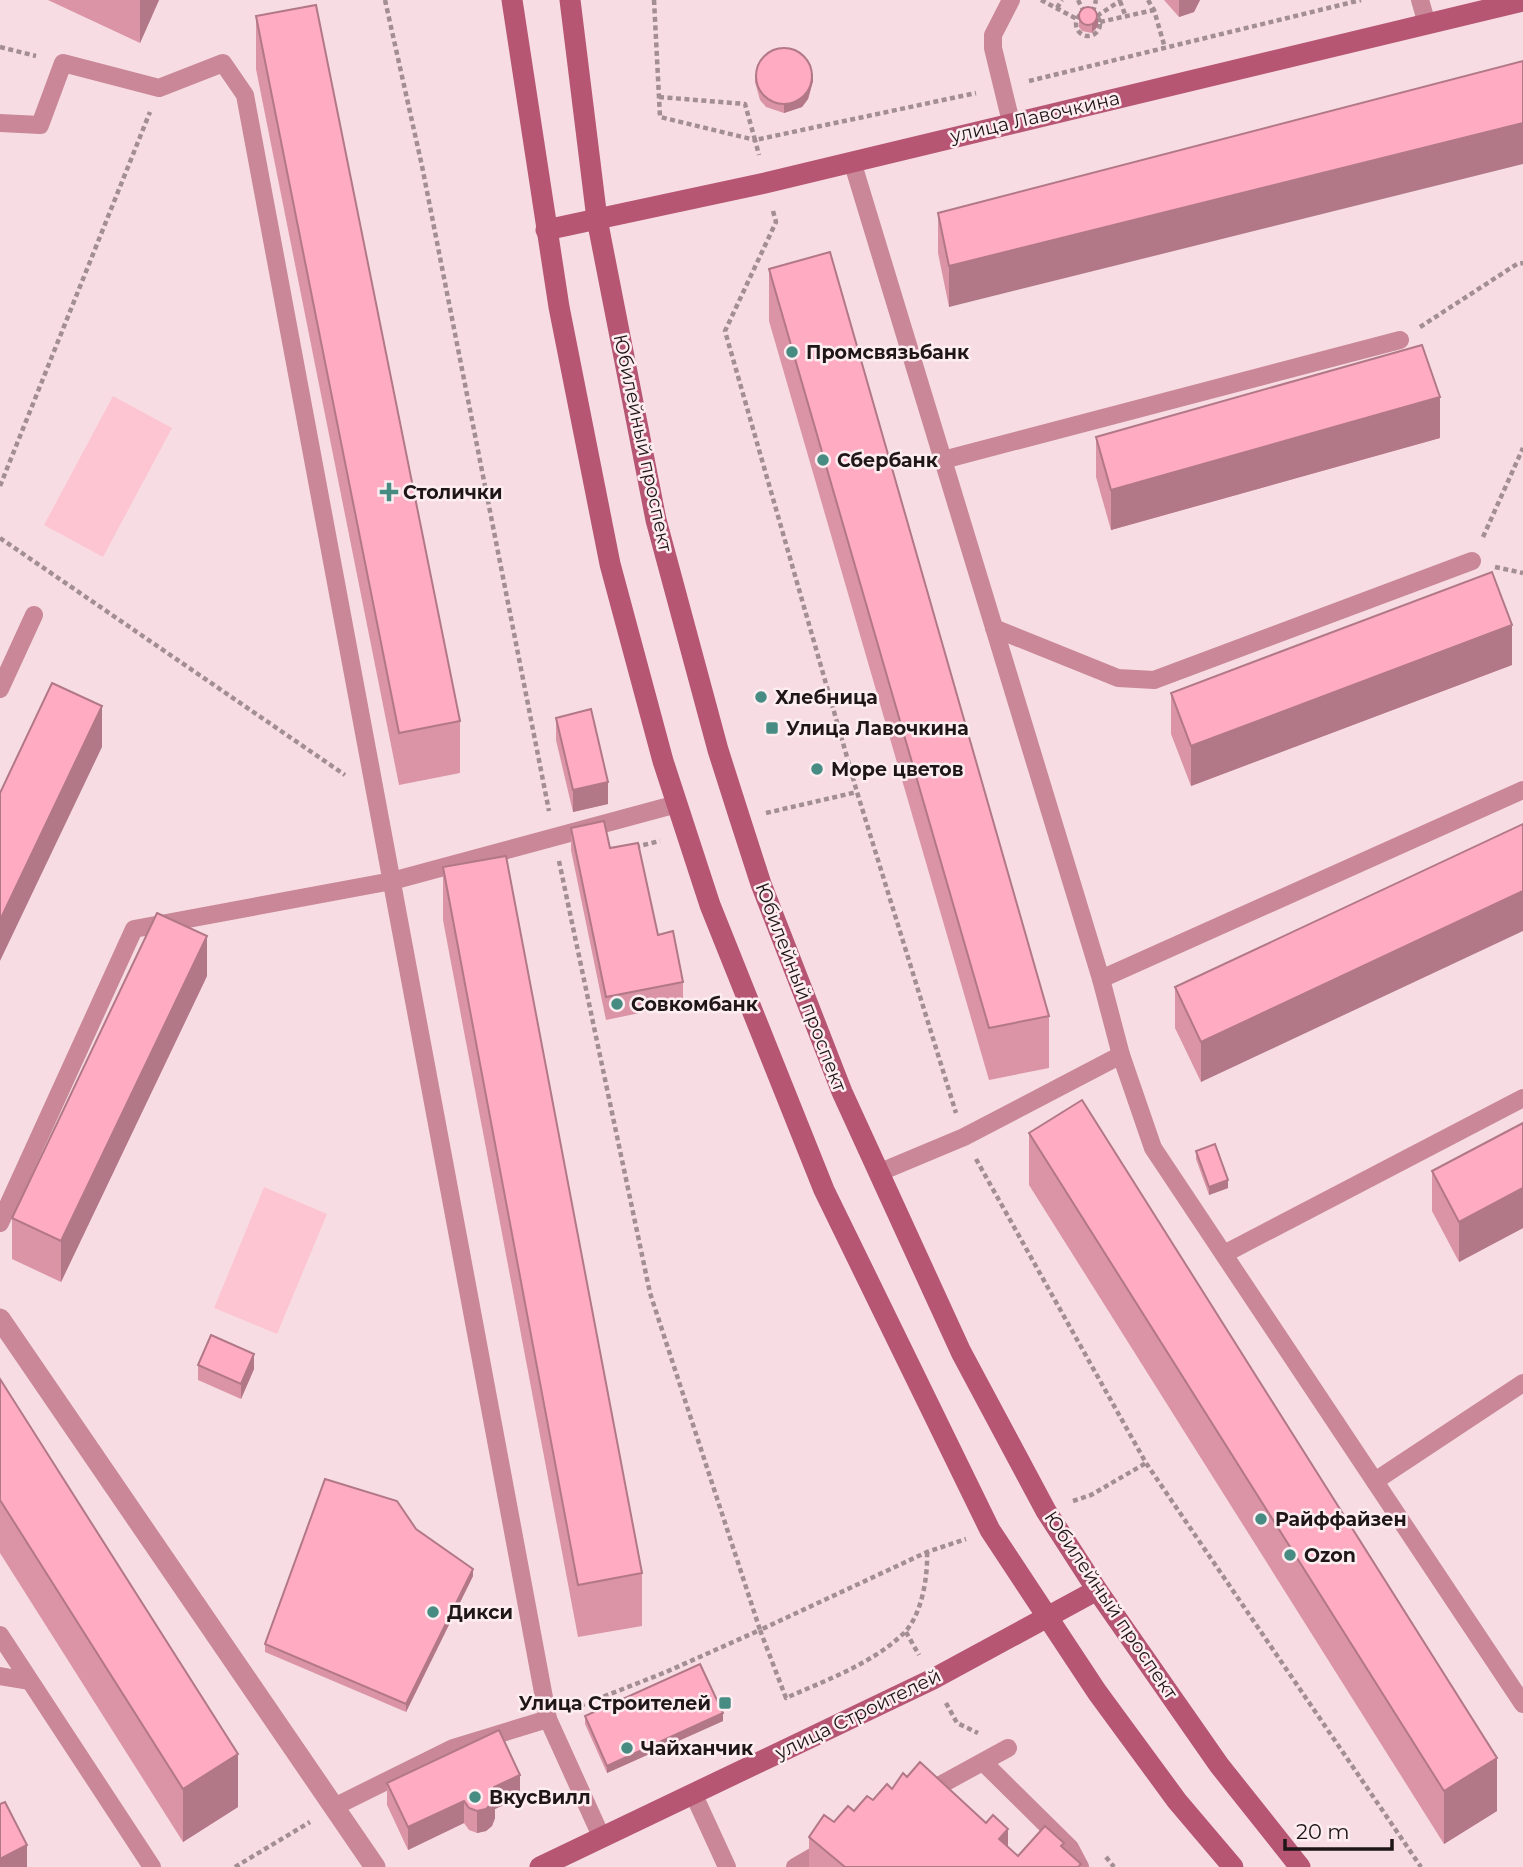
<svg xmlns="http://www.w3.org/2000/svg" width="1523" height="1867" font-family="Montserrat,sans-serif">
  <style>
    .green { fill: #fdc5d2 }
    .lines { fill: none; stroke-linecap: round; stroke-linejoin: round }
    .path { stroke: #a28e93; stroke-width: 4.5; stroke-dasharray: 5 3.5; stroke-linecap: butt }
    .lane { stroke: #c98798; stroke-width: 18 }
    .street { stroke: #c98798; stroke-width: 21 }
    .secondary { stroke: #b65673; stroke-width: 21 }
    .wall { fill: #db93a6 }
    .shaded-wall { fill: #b27887 }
    .building { fill: #ffabc1; stroke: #b27887; stroke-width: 2 }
    .poi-dot { fill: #478c82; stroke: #fdedf1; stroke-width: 2.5 }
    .labels { text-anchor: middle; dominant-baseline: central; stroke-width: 5; stroke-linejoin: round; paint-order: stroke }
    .street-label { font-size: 19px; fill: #1f1618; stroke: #fdedf1 }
    .poi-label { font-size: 19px; font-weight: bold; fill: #1f1618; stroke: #fdedf1; text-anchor: start }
  </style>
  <rect width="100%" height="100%" fill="#f7dde3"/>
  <g class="green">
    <path d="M113,396L172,428L103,557L44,525Z"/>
    <path d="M264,1187L327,1214L277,1334L214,1308Z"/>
  </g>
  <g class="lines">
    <g class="path">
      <path d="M385,0L422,166L549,811"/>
      <path d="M654,0L660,117L755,140L759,155"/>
      <path d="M1041,0L1077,19"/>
      <path d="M1078,0L1084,12"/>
      <path d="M1148,0L1154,10L1165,48"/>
      <path d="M1120,1L1126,17"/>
      <path d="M1057,8L1062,0"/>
      <path d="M1093,12L1096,0"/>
      <circle cx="1088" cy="24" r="12"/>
      <path d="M1097,16L1121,0"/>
      <path d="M1100,22L1154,10"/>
      <path d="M0,47L36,56"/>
      <path d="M1029,81L1361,0"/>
      <path d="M659,97L745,104L755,140L976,93"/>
      <path d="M773,211L776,222L725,331L857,792L956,1113"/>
      <path d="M1420,327L1517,264L1523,263"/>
      <path d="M0,486L150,112"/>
      <path d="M1483,537L1523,448"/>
      <path d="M0,538L345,775"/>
      <path d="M1495,567L1523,573"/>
      <path d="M766,813L857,792"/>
      <path d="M635,847L660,841"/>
      <path d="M559,861L650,1293L760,1630L927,1552L966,1539"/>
      <path d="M976,1159L1146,1463L1421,1867"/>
      <path d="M1073,1501L1091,1495L1146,1463"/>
      <path d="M906,1632L919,1655"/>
      <path d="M946,1703L957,1723L978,1733"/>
      <path d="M572,1709L666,1672L760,1630L786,1698C826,1680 872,1664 904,1633C922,1615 928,1576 927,1552"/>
      <path d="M1106,1857L1114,1867"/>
      <path d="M235,1867L310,1822"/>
    </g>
    <g class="lane">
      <path d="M1420,0L1427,24"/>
      <path d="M1011,122L993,48V35L1011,0"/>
      <path d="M0,123L40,125L63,63L159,88L223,63L245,95L548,1719L601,1836"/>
      <path d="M852,161L1101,979L1121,1055L1153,1148L1523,1704"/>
      <path d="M943,460L1400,340"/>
      <path d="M994,628L1118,678L1154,680L1472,561"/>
      <path d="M0,689L34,615"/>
      <path d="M1101,979L1523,790"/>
      <path d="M878,1173L964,1137L1121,1055"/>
      <path d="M0,1223L134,929L392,881L677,804"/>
      <path d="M1224,1254L1523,1098"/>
      <path d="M1375,1481L1523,1383"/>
      <path d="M0,1635L152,1867"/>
      <path d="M0,1676L29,1681"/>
      <path d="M983,1762L1070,1848L1080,1867"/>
      <path d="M693,1793L727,1867"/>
      <path d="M922,1795L1008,1748"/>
      <path d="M334,1807L453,1748L548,1719"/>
      <path d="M795,1867L828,1848"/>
    </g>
    <path class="street" d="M0,1319L375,1867"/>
    <g class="secondary">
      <path d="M512,0L559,307L610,564L663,761L710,905L824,1190L990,1530L1097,1692L1177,1801L1233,1867"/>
      <path d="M570,0L597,219L656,520L718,750L740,819L761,884L842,1092L961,1352L1046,1511L1097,1590L1219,1765L1300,1867"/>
      <path d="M546,230L765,183L1523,1"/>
      <path d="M540,1867L933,1679L1097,1590"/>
    </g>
  </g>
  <g class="wall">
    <path d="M48,0H159L140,43Z"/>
    <path d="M1164,0H1200L1194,12L1179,17Z"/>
    <path d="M256,16L460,721V773L399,785L256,69Z"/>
    <path d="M1079,20L1098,26L1092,33L1082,31L1079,27Z"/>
    <path d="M1523,61L949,307L938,253V213Z"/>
    <path d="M755,74L813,81L808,99L802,107L784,113L766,107L760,100L755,82Z"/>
    <path d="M769,269L1049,1016V1068L989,1080L769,321Z"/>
    <path d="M1096,437L1440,438L1111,530L1096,477Z"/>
    <path d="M1512,665L1191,786L1171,734V693Z"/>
    <path d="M556,718L608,804L573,812L556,740Z"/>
    <path d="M1523,824L1201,1082L1175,1028V987Z"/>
    <path d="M571,828L610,848L683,982V1004L606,1020L571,850Z"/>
    <path d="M443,867L642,1573V1626L578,1637L443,920Z"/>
    <path d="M207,976L61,1282L12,1259V1218Z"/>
    <path d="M1523,1123V1228L1459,1262L1432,1211V1171Z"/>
    <path d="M1029,1133L1497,1811L1444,1844L1029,1185Z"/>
    <path d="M1196,1151L1228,1188L1209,1195L1196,1159Z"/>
    <path d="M198,1365L254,1369L241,1399L198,1380Z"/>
    <path d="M0,1379L238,1807L183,1842L0,1553Z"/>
    <path d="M473,1576L406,1712L265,1652V1644Z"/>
    <path d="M585,1716L723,1721L607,1773L585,1724Z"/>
    <path d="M907,1777L1008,1848L1018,1856L1064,1849L1081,1867H809V1837L834,1822L892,1789Z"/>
    <path d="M387,1783L520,1797L495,1809V1818L492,1826L486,1831L477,1833L469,1830L464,1823L408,1850L387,1805Z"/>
  </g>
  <g class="shaded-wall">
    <path d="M140,0H159L140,43Z"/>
    <path d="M1179,0H1200L1194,12L1179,17Z"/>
    <path d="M1098,18V26L1092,33V25Z"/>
    <path d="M813,73V81L808,99L802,107L784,113V105Z"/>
    <path d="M1523,123V164L949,307V266Z"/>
    <path d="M1440,397V438L1111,530V490Z"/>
    <path d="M1512,625V665L1191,786V746Z"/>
    <path d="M102,706V747L0,961V920Z"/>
    <path d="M608,782V804L573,812V790Z"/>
    <path d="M1523,891V931L1201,1082V1042Z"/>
    <path d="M207,936V976L61,1282V1241Z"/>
    <path d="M1228,1180V1188L1209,1195V1187Z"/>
    <path d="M1523,1188V1228L1459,1262V1222Z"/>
    <path d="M254,1354V1369L241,1399V1384Z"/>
    <path d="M473,1569V1576L406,1712V1704Z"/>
    <path d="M723,1713V1721L607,1773V1766Z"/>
    <path d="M238,1754V1807L183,1842V1789Z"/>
    <path d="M1497,1758V1811L1444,1844V1791Z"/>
    <path d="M520,1775V1797L495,1809V1818L492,1826L486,1831L477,1833V1811L494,1787Z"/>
    <path d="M464,1801V1823L408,1850V1827Z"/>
    <path d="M1008,1829V1867L999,1839Z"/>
    <path d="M27,1845V1867H0V1859Z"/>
  </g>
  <g class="building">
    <path d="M316,5L460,721L399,733L256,16Z"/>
    <circle cx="1088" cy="16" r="9"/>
    <circle cx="784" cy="76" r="28"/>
    <path d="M1523,61V123L949,266L938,213Z"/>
    <path d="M830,252L1049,1016L989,1028L769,269Z"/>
    <path d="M1422,345L1440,397L1111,490L1096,437Z"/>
    <path d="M1492,572L1512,625L1191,746L1171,693Z"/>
    <path d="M52,683L102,706L0,920V793Z"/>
    <path d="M591,709L608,782L573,790L556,718Z"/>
    <path d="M604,821L610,848L638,843L658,935L673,931L683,982L606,997L571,828Z"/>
    <path d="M1523,824V891L1201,1042L1175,987Z"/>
    <path d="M506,856L642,1573L578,1585L443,867Z"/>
    <path d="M157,913L207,936L61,1241L12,1218Z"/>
    <path d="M1082,1100L1497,1758L1444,1791L1029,1133Z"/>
    <path d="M1523,1123V1188L1459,1222L1432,1171Z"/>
    <path d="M1215,1144L1228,1180L1209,1187L1196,1151Z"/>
    <path d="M211,1335L254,1354L241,1384L198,1365Z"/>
    <path d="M0,1379L238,1754L183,1789L0,1500Z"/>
    <path d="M325,1479L397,1501L416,1529L473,1569L406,1704L265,1644Z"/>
    <path d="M700,1664L723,1713L607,1766L585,1716Z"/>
    <path d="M499,1730L520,1775L494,1787L495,1795L492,1803L486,1809L477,1811L469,1808L464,1801L408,1827L387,1783Z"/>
    <path d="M920,1762L986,1823L993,1815L1008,1829L999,1839L1018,1856L1045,1826L1064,1843L1061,1846L1081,1864L1078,1867H845L809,1837L824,1815L834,1822L848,1806L854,1811L867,1796L873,1800L887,1784L892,1789L903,1773L907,1777Z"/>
    <path d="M5,1802L27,1845L0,1859V1804Z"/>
  </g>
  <g class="poi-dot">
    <circle cx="792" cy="352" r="7"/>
    <circle cx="823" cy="460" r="7"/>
    <path d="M385.5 481.5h7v7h7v7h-7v7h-7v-7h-7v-7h7z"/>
    <circle cx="761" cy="697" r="7"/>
    <rect x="765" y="721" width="14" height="14" rx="3.5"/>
    <circle cx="817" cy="769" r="7"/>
    <circle cx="617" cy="1004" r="7"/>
    <circle cx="1261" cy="1519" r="7"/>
    <circle cx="1290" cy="1555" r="7"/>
    <circle cx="433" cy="1612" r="7"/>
    <rect x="718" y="1696" width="14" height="14" rx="3.5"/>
    <circle cx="627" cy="1748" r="7"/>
    <circle cx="475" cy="1797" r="7"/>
  </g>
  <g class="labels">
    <g class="street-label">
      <text transform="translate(1035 117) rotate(-13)">улица Лавочкина</text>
      <text transform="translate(643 443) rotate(78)">Юбилейный проспект</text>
      <text transform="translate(801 987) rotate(69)">Юбилейный проспект</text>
      <text transform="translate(1111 1605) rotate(56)">Юбилейный проспект</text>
      <text transform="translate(858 1714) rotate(-26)">улица Строителей</text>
    </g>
    <g class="poi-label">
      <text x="806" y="352">Промсвязьбанк</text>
      <text x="837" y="460">Сбербанк</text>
      <text x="403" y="492">Столички</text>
      <text x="775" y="697">Хлебница</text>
      <text x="786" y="728">Улица Лавочкина</text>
      <text x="831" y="769">Море цветов</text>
      <text x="631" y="1004">Совкомбанк</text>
      <text x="1275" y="1519">Райффайзен</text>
      <text x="1304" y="1555">Ozon</text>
      <text x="447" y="1612">Дикси</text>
      <text x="711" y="1703" text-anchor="end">Улица Строителей</text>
      <text x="641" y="1748">Чайханчик</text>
      <text x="489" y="1797">ВкусВилл</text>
    </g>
  </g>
  <path d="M1285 1839v10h107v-10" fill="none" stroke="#1f1618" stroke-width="3.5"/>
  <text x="1296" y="1839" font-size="21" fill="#1f1618" stroke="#fdedf1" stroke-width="5" paint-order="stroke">20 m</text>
</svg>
